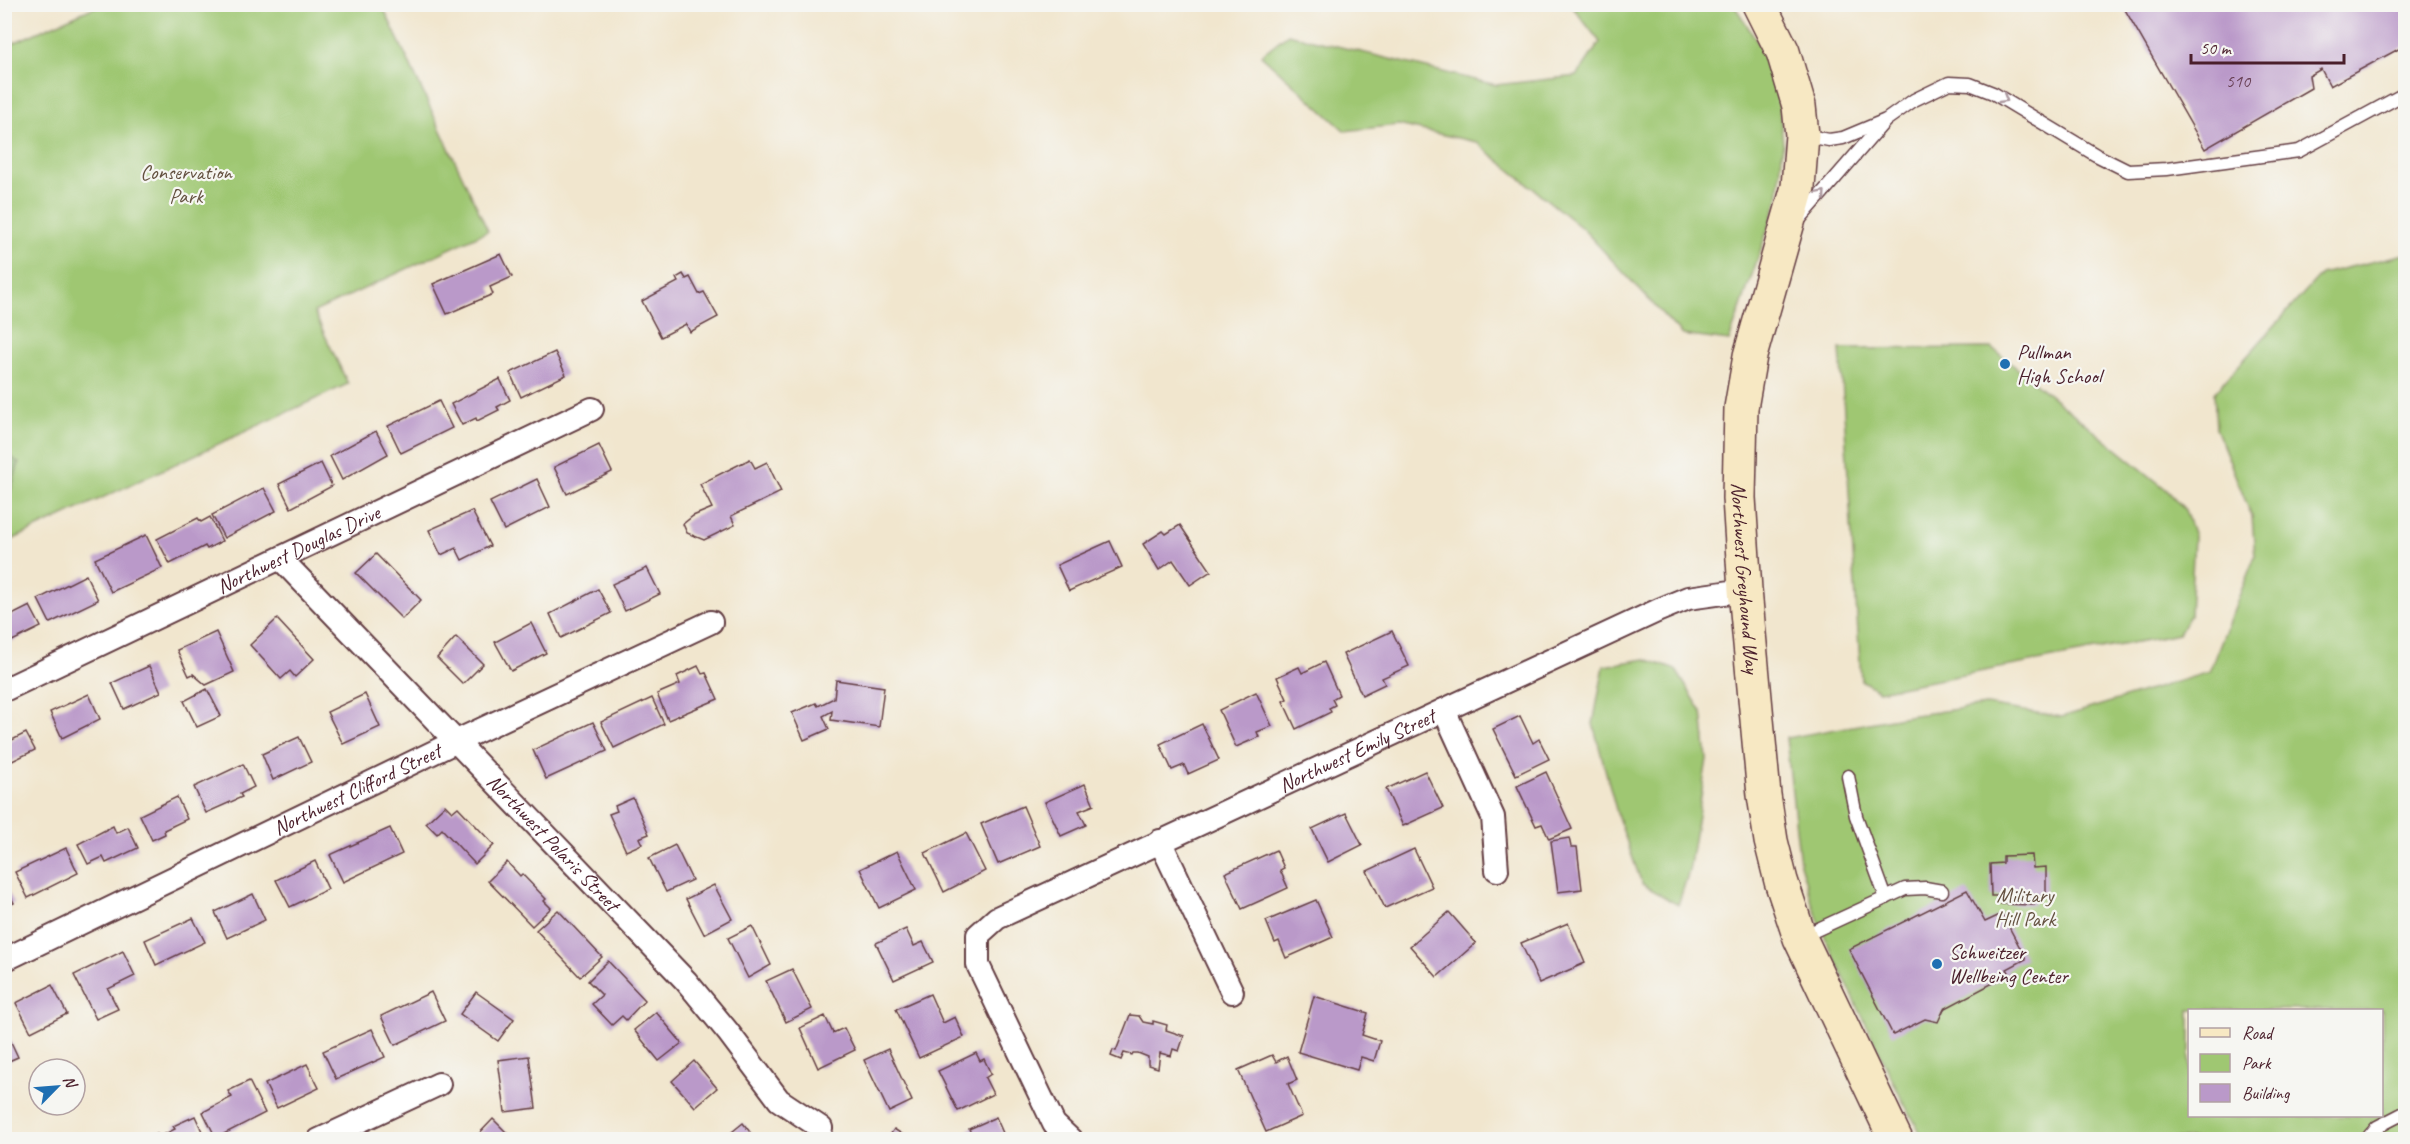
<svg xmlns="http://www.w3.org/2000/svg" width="2410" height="1144" font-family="Caveat,sans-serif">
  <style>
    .green { fill: #9fc772; stroke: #74734e; stroke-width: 1.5; fill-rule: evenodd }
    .forest { fill: #7fac64; stroke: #646648; stroke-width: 1.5 }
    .building { fill: #ba99c9 }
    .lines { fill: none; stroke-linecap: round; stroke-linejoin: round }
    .lane-casing { stroke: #633d43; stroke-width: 15 }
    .street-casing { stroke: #633d43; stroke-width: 26 }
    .secondary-casing { stroke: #633d43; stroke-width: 36 }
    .lane { stroke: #fff; stroke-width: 12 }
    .street { stroke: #fff; stroke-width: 22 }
    .secondary { stroke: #f7e8c3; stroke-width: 33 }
    .oneway { stroke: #ae9aa0 }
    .poi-dot { fill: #1f6fb2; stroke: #f6f6f2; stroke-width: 2 }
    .labels { text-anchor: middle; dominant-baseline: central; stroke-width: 4.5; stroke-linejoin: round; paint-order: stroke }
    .number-label { font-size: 18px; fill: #663e52 }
    .park-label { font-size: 21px; fill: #645140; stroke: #f6f6f2 }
    .poi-label { font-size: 21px; fill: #4a1f2b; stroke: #f6f6f2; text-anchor: start }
    .street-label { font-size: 21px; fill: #4a1f2b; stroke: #f6f6f2 }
  </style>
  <rect width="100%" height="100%" fill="#f6f6f2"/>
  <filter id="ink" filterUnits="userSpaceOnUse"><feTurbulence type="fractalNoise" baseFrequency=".0167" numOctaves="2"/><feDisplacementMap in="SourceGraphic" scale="12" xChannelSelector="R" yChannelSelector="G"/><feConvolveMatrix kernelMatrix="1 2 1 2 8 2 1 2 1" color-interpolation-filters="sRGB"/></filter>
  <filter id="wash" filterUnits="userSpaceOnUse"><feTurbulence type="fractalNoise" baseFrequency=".008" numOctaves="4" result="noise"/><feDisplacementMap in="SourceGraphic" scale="24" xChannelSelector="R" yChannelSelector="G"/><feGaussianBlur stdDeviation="1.35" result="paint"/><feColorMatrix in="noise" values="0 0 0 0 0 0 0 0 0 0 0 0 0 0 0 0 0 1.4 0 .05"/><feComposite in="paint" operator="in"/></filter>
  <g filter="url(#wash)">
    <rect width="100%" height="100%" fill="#f1e6ce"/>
    <g class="green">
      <path d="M99,5H382L488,231L314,312L348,384L5,543L4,47Z"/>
      <path d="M1571,5H1734L1775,69L1783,143L1778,200L1729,341L1682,335L1583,229L1476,142L1398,125L1345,131L1261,55L1288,34L1496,85L1577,76L1600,42Z"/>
      <path d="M2405,254V1139H1924L1902,1100L1827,942L1814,909L1800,864L1786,738L1908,716L1986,705L2062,717L2209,672L2255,556L2252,517L2216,428L2214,393L2321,274ZM2190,1010H2382V1116H2190Z"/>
      <path d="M1992,348L2167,490L2185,510L2194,536L2190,615L2179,634L1879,691L1861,680L1840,349Z"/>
      <path d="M1645,659L1676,670L1702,712L1707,759L1689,871L1678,905L1642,884L1618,817L1593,724L1604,666Z"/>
    </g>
    <path class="forest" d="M5,452L19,463L5,510Z"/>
    <g id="blocks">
      <g class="building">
        <path d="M2125,4H2406V45L2330,86L2321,69L2309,76L2311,88L2205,149L2123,6Z"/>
        <path d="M501,254L512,277L490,287L493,294L447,314L433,284Z"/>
        <path d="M683,274L686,279L690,277L699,294L704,292L718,317L690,332L686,324L661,337L642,301L678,282L676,278Z"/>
        <path d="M555,352L566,375L521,397L510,373Z"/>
        <path d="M500,379L510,400L497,407L499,410L477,421L476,418L462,425L451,404Z"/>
        <path d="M439,401L452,428L401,453L388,426Z"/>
        <path d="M376,431L388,454L342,480L330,456Z"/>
        <path d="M599,445L612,472L567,494L554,467Z"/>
        <path d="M750,459L755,468L767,462L781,492L731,516L735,525L704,540L687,533L683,524L693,516L712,508L700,484Z"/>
        <path d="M321,463L332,486L291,508L279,484Z"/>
        <path d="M537,479L550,507L504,530L490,502Z"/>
        <path d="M264,488L276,511L224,538L212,515Z"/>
        <path d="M472,511L490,546L462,560L456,548L441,555L429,530Z"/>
        <path d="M210,517L222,541L207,549L205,546L170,564L157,539L198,518L201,522Z"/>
        <path d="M1180,525L1211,571L1190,585L1173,560L1159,570L1143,544L1163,531L1166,534Z"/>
        <path d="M146,535L162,568L111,592L95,559Z"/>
        <path d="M1110,541L1122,567L1069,591L1057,565Z"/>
        <path d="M376,554L421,600L402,619L356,573Z"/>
        <path d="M647,568L660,594L625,611L612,584Z"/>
        <path d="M86,575L98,600L50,623L38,599Z"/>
        <path d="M598,589L611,613L561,638L550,614Z"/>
        <path d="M30,606L41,627L4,645V619Z"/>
        <path d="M277,619L314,659L295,677L290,671L281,679L250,645Z"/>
        <path d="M531,623L546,653L511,671L495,642Z"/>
        <path d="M1392,631L1409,666L1382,678L1385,684L1362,695L1343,654Z"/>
        <path d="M216,632L234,672L206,685L193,674L189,676L177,650Z"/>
        <path d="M456,637L483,664L463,684L437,658Z"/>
        <path d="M1324,662L1339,695L1332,699L1335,705L1329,708L1331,712L1296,729L1283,701L1287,699L1277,677L1299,667L1302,673Z"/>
        <path d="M149,666L161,692L124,709L112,683Z"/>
        <path d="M698,666L702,674L706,673L718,699L668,720L657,694L680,684L677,676Z"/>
        <path d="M836,680L884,687L879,727L831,720L832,711L823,716L829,729L804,740L792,713L816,703L818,706L834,698Z"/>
        <path d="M207,689L221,716L197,727L184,701Z"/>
        <path d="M1256,692L1272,726L1257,732L1259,737L1236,747L1219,710Z"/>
        <path d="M89,694L100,719L62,738L50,712Z"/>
        <path d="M365,694L380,727L343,744L327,712Z"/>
        <path d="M652,698L664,724L614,748L601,722Z"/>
        <path d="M1520,716L1533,743L1539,739L1549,759L1516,775L1493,729Z"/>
        <path d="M593,722L607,751L546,779L533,750Z"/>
        <path d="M1202,724L1219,760L1188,774L1184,765L1172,770L1160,744Z"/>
        <path d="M26,733L35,750L4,765V744Z"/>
        <path d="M299,737L311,762L273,780L262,754Z"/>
        <path d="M243,764L254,787L240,794L242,797L206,813L194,787Z"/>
        <path d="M1425,771L1443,808L1403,826L1386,789Z"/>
        <path d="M1546,772L1572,829L1549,839L1542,824L1536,826L1517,786Z"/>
        <path d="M1085,784L1094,805L1079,811L1086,825L1061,836L1045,802Z"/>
        <path d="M177,797L187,819L164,830L165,834L152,840L140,815Z"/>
        <path d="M633,798L649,834L639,838L642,844L626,851L609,814L617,811L615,806Z"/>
        <path d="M445,805L452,812L458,807L494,845L475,864L442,829L437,834L426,823Z"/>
        <path d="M1023,806L1040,846L998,864L981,824Z"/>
        <path d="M1346,813L1362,845L1328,862L1312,829Z"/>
        <path d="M113,826L116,833L128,827L138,848L106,863L103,857L88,864L78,844Z"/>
        <path d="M390,828L402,854L343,882L330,855Z"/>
        <path d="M966,833L985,871L944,892L925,853Z"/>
        <path d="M1569,838L1571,847H1577L1582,889L1558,892L1551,841Z"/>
        <path d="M675,845L692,880L666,892L649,858Z"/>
        <path d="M66,848L78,873L28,898L15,872Z"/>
        <path d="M1414,849L1432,887L1385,908L1367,871Z"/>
        <path d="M1276,850L1284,868L1280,870L1288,888L1242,909L1225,873Z"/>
        <path d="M897,851L916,890L879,908L860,869Z"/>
        <path d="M2032,855L2033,868L2046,867V896H2033L2034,905L2001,904V896H1991L1990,864L2003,863V856Z"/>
        <path d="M315,861L328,889L290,907L276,880Z"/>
        <path d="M507,862L520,876L522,874L546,899L544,901L551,908L532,926L488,881Z"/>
        <path d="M4,884L14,903L4,908Z"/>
        <path d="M714,885L732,919L704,934L686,899Z"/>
        <path d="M1967,890L1985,922L2002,914L2026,959L2007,969L2010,974L1944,1009L1938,1022L1925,1019L1893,1035L1849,949Z"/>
        <path d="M253,894L265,920L227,938L215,912Z"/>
        <path d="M1316,900L1333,937L1286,958L1279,941L1275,943L1266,921Z"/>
        <path d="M558,910L602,957L580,977L536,930Z"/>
        <path d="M1449,912L1476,943L1437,977L1410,946Z"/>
        <path d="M193,918L205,942L156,965L145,940Z"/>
        <path d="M1568,923L1585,963L1539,983L1521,943Z"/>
        <path d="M752,926L771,965L748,978L728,938Z"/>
        <path d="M906,929L914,946L923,942L933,962L894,980L876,943Z"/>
        <path d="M123,951L135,976L108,989L118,1009L96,1019L74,975Z"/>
        <path d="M608,961L645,1000L626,1020L622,1016L612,1025L592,1004L602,995L588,981Z"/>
        <path d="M792,969L812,1009L786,1022L766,981Z"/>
        <path d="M52,985L67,1014L31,1032L16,1003Z"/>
        <path d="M431,992L445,1021L395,1045L381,1016Z"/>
        <path d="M476,992L514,1019L498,1041L460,1014Z"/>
        <path d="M930,994L943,1023L955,1017L964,1037L919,1058L896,1009Z"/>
        <path d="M1314,996L1368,1013L1362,1035L1380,1041L1374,1061L1361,1057L1357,1070L1298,1052Z"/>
        <path d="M656,1012L682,1043L659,1061L634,1030Z"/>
        <path d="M1130,1015L1139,1016L1143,1022L1153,1024V1021L1167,1025L1166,1030L1184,1036L1179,1051L1173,1049L1171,1056L1160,1053L1158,1068L1148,1065V1057L1138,1053H1133L1132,1055L1124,1053L1121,1060L1111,1056L1113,1050L1116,1051Z"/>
        <path d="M825,1016L833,1033L844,1028L855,1050L818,1068L800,1028Z"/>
        <path d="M4,1027L18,1057L4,1063Z"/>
        <path d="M372,1029L385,1057L336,1079L323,1051Z"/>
        <path d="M888,1049L912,1101L889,1112L864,1060Z"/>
        <path d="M976,1053L980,1061L984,1059L991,1074L985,1078L993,1094L958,1111L938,1071Z"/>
        <path d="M1272,1055L1276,1062L1287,1056L1297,1080L1288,1084L1302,1116L1266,1132L1238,1070Z"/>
        <path d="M529,1056L536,1108L505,1112L498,1060Z"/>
        <path d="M694,1061L717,1088L695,1107L672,1081Z"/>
        <path d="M307,1064L319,1088L277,1108L265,1084Z"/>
        <path d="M249,1081L265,1113L216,1138L203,1112L232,1097L228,1091Z"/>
        <path d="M195,1116L206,1140H145L157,1134L159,1137L175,1129L173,1126Z"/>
        <path d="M996,1117L1006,1140H974L969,1129Z"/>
        <path d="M493,1119L514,1140H473Z"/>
        <path d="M743,1123L756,1140H722Z"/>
        <path d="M894,1129L911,1140H887Z"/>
      </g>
    </g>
  </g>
  <g filter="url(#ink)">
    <use href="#blocks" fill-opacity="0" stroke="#633d43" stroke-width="1.5"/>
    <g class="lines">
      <defs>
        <g id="lane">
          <path d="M1803,135L1829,140L1843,138L1886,120L1914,100L1949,83L1970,84L1993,93L2096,155L2128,171L2167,169L2299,151L2406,93"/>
          <path d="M1798,221L1885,121"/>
          <path d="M1848,776L1856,816L1886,898"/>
          <path d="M1801,937L1905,889L1925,888L1942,891"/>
          <path d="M2366,1140L2377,1127L2406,1112"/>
        </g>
        <g id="street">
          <path id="s1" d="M281,559L686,981L728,1032L779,1100L821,1128"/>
          <path id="s2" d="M4,690L592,409"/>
          <path d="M1444,710L1493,817L1497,870"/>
          <path d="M1160,841L1232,992"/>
          <path id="s3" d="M4,960L457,741L711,622"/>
          <path d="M319,1140L439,1084"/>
          <path id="s4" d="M1071,1140L1054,1124L978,965V935L997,918L1659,610L1688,598L1745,590"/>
        </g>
        <g id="secondary">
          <path id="s5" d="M1759,4L1783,52L1799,106L1802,135L1798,187L1750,356L1741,408L1739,498L1745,590L1764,795L1771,841L1781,881L1800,938L1896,1140"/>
        </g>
      </defs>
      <use href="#lane" class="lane-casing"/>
      <use href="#street" class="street-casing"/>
      <use href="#secondary" class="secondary-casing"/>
      <use href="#lane" class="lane"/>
      <use href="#street" class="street"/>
      <use href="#secondary" class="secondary"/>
    </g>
    <defs><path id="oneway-chevron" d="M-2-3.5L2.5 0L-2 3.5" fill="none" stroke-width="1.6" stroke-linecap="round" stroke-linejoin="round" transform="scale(1.5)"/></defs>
    <g class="oneway">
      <use href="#oneway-chevron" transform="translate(2004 99) rotate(31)"/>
      <use href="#oneway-chevron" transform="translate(1822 194) rotate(-49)"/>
    </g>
  </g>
  <g class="poi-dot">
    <circle cx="2005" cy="364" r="6"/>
    <circle cx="1937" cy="964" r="6"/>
  </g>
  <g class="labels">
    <g class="number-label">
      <text x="2238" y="81">510</text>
    </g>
    <g class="park-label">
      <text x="186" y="172">Conservation<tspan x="186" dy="24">Park</tspan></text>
      <text x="2025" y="895">Military<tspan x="2025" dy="24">Hill Park</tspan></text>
    </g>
    <g class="poi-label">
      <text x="2017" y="352">Pullman<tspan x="2017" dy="24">High School</tspan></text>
      <text x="1949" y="952">Schweitzer<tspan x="1949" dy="24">Wellbeing Center</tspan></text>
    </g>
    <g class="street-label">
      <text stroke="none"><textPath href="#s2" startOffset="326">Northwest Douglas Drive</textPath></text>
      <text stroke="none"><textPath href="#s5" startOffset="590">Northwest Greyhound Way</textPath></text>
      <text stroke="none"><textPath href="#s4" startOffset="652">Northwest Emily Street</textPath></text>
      <text stroke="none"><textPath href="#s3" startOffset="392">Northwest Clifford Street</textPath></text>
      <text stroke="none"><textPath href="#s1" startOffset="393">Northwest Polaris Street</textPath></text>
    </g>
  </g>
  <rect width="2410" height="1144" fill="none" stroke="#f6f6f2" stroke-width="24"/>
  <rect x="2188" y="1009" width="195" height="108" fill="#f6f6f2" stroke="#b1a0a2" stroke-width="1.5"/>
  <rect x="2200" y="1028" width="30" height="9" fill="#f7e8c3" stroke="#b1a0a2" stroke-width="1.5"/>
  <text x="2242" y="1039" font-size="18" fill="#4a1f2b">Road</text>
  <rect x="2200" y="1054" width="30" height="18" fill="#9fc772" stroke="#b1a0a2" stroke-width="1.5"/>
  <text x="2242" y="1069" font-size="18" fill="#4a1f2b">Park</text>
  <rect x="2200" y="1084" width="30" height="18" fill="#ba99c9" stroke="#b1a0a2" stroke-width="1.5"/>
  <text x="2242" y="1099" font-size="18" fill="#4a1f2b">Building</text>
  <g transform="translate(57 1087) rotate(65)"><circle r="28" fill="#f6f6f2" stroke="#b1a0a2" stroke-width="1.5"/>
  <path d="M0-4.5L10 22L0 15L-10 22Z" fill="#1f6fb2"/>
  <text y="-9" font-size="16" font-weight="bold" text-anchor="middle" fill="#4a1f2b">N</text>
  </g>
  <path d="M2191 54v9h153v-9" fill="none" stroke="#4a1f2b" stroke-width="3"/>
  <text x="2200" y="54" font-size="18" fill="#4a1f2b" stroke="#f6f6f2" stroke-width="4.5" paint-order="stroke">50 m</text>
</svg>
